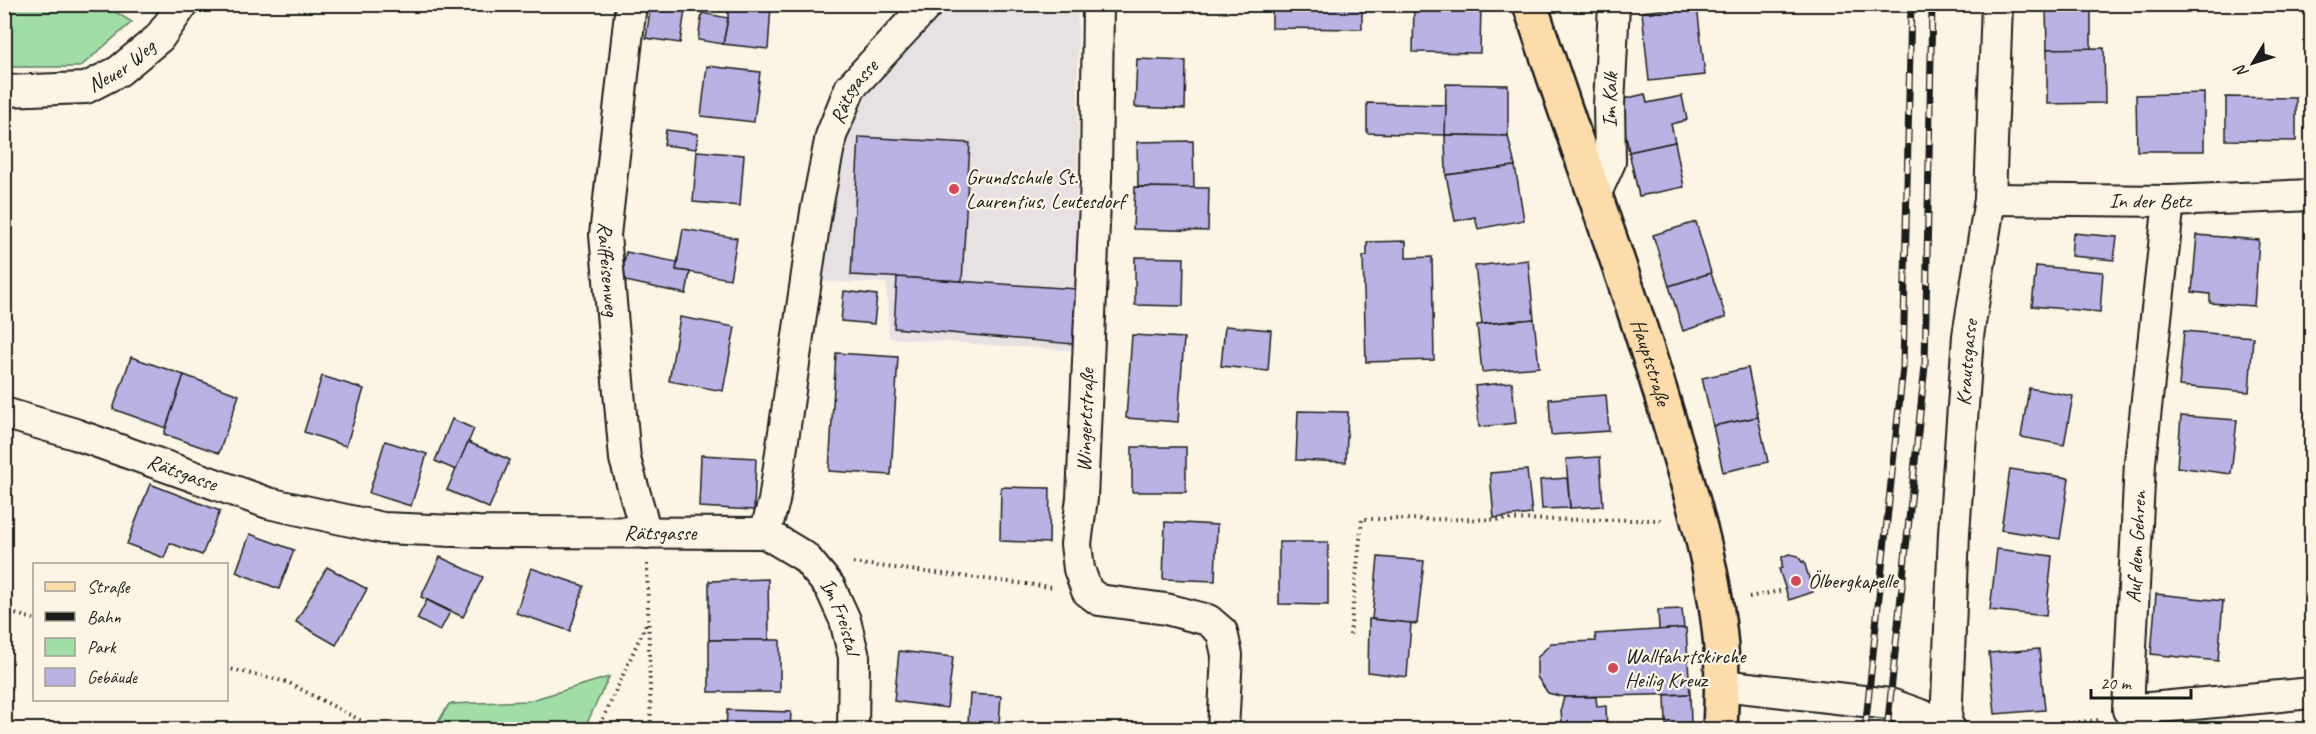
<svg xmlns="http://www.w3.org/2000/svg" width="2316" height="734" font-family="Caveat,sans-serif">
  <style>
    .built { fill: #e8e1e4 }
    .green { fill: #a0dea6; stroke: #5e7d61; stroke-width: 1.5 }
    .building { fill: #b9b2e3; stroke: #1c1c1c; stroke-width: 1.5 }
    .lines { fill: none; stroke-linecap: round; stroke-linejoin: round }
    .street-casing { stroke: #1c1c1c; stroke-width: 34 }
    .primary-casing { stroke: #1c1c1c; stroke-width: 38 }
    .path { stroke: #1c1c1c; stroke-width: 4; stroke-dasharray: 1.5 4.5; stroke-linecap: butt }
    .street { stroke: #fcf5e5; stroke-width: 30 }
    .primary { stroke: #fddcac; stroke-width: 33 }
    .rail-casing { stroke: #1c1c1c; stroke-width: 7 }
    .rail { stroke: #fcf5e5; stroke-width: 4.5; stroke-dasharray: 14; stroke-linecap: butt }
    .poi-dot { fill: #d1495b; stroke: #fcf5e5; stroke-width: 2 }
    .labels { text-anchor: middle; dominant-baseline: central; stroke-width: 4.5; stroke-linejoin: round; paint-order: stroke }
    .street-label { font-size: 21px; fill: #1c1c1c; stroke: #fcf5e5 }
    .poi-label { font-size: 21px; fill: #1c1c1c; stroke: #fcf5e5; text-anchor: start }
  </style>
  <rect width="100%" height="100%" fill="#fcf5e5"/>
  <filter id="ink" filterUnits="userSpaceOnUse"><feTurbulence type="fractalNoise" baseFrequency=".0167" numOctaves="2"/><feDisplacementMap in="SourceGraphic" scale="12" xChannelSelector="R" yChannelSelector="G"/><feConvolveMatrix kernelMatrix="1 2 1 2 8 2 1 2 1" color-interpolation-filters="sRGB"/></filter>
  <g filter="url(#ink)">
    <path class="built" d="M946,5H1078L1077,351L889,338L886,283L815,282L841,150L861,95Z"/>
    <g class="green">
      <path d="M4,5H104L132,22L80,67H5Z"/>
      <path d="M609,677L584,729H434L449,704L528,701Z"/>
    </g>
    <g class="building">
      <path d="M651,4H686L680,43L646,38Z"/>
      <path d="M728,4L771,7L768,49L723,44L728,18Z"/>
      <path d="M1272,4H1362V29L1272,28Z"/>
      <path d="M1414,4H1481L1480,53L1413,52Z"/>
      <path d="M1697,6L1705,75L1649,81L1642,12Z"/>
      <path d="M2091,8V49H2047L2046,9Z"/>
      <path d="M702,13L728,18L723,44L698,40Z"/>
      <path d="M2104,48L2105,103L2047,104V49Z"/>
      <path d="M1137,59L1186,61L1185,109L1135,107Z"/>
      <path d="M707,66L760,72L754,122L701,116Z"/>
      <path d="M1446,84L1508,85V136L1445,135Z"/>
      <path d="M2204,93V151H2137L2136,95Z"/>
      <path d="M1645,94L1647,103L1682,96L1687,120L1671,124L1675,142L1629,152L1619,100Z"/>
      <path d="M2226,97L2296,98V141L2226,140Z"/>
      <path d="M1367,103L1446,105L1445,135L1367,133Z"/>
      <path d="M666,130L698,134L696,149L664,145Z"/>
      <path d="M1445,135L1508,136L1515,166L1446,175Z"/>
      <path d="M859,137L970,143L962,281L851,275Z"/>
      <path d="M1193,141L1194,188L1138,187L1137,142Z"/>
      <path d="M1675,142L1684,187L1639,196L1629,152Z"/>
      <path d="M697,151L744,155L740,206L693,202Z"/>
      <path d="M1515,166L1524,220L1478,229L1475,217L1455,221L1446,175Z"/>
      <path d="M1135,187L1209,188L1208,231L1133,229Z"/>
      <path d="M1696,222L1711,273L1669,286L1653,235Z"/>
      <path d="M683,229L737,238L730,279L676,270Z"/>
      <path d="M2073,233L2117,237L2114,260L2071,256Z"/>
      <path d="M2197,235L2259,240L2254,306L2210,303V294L2192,292Z"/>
      <path d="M1406,241V258L1432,257L1434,360L1366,362L1363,256H1367V242Z"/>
      <path d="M626,252L677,262L676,270L690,272L686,294L621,280Z"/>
      <path d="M1135,257L1184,258L1183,306L1135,305Z"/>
      <path d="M1528,260L1534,319L1482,324L1475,266Z"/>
      <path d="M2036,266L2103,272L2100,312L2032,306Z"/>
      <path d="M1711,273L1726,317L1683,331L1669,286Z"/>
      <path d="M897,277L1077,289L1073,344L894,328Z"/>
      <path d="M844,291L877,295L874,324L841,321Z"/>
      <path d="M680,317L735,327L723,391L669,381Z"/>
      <path d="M1534,319L1539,367L1482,372L1477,325Z"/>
      <path d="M1225,326L1271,330L1268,371L1221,366Z"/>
      <path d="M2184,331L2253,337L2249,392L2179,386Z"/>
      <path d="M1132,335L1184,338L1178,422L1126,418Z"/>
      <path d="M836,353L898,357L891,475L829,471Z"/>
      <path d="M131,357L184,375L166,428L113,409Z"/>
      <path d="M1748,368L1758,417L1713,426L1702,378Z"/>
      <path d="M184,375L239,395L219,453L164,434Z"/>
      <path d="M322,376L364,389L346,446L304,432Z"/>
      <path d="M1512,382L1516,423L1479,427L1475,386Z"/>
      <path d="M2029,388L2073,396L2064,445L2021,437Z"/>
      <path d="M1606,395L1609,431L1551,435L1549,399Z"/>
      <path d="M1298,411L1348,412L1346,462L1296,460Z"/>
      <path d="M2181,416L2237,420L2231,474L2177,467Z"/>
      <path d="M1758,417L1768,462L1723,472L1713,426Z"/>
      <path d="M452,419L474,429L456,470L435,461Z"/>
      <path d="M385,441L427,454L411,506L369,493Z"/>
      <path d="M468,442L510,460L489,508L447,490Z"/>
      <rect x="1132" y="447" width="54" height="45"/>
      <path d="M701,455L756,458L754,510L699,507Z"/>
      <path d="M1600,457L1603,506L1570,508L1566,459Z"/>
      <path d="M2010,469L2069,478L2060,539L2001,530Z"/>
      <path d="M1527,470L1532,514L1494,518L1490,473Z"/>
      <path d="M1567,478L1570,508L1542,509L1540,480Z"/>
      <path d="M150,484L220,511L202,555L170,543L164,558L127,544Z"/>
      <path d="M1001,487L1050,488L1049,543L1000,541Z"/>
      <path d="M1165,522L1217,525L1215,581L1163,579Z"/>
      <path d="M250,534L294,550L279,589L236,572Z"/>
      <path d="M1279,542H1328V605L1279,604Z"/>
      <path d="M1997,549L2052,556L2046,616L1990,610Z"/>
      <path d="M1789,554L1798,556L1802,562L1804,561L1813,592L1789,600L1779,569L1782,568V557Z"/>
      <path d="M440,557L483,577L463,617L421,597Z"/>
      <path d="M1378,557L1424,561L1417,624L1372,619Z"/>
      <path d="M327,567L367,589L336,645L296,622Z"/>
      <path d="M531,568L584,586L570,631L516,613Z"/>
      <path d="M768,579L769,640H709V581Z"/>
      <path d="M2156,594L2223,601L2218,661L2151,654Z"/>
      <path d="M427,600L450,612L440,631L417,619Z"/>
      <path d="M1682,609L1684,628L1659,630L1658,610Z"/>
      <path d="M1369,619L1411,623L1407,677L1368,672Z"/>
      <path d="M1686,628L1690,694L1564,697L1548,693L1537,677V658L1551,643L1596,641L1595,634Z"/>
      <rect x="709" y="640" width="71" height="52"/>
      <path d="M2039,649L2045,710L1995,714L1989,653Z"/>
      <path d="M899,651L953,657L947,708L894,701Z"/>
      <path d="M970,694L1001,696L999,724L968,722Z"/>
      <path d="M1690,694L1691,723L1666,725L1665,695Z"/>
      <path d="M1564,697H1596L1597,707L1606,706L1607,730H1541V725L1562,726L1561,709Z"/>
      <path d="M727,710L791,712L790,730H726Z"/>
    </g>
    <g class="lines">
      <defs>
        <g id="street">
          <path id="s1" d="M631,4L605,235L625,459L646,533"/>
          <path d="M1098,4L1096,179L1082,498L1076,544L1079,569L1087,591L1099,600L1166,609L1208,620L1222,632L1227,655L1223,730"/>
          <path id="s2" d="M4,91L86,88L119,71L159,38L183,4"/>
          <path id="s3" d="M1596,193L1610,162L1609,105L1614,4"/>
          <path id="s4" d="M1990,199L2169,201L2312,195"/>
          <path d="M2169,201L2140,462L2128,710L2312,693"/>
          <path id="s5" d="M4,413L75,434L268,503L383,528L478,532L765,533"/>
          <path id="s6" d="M765,533L774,501L816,212L831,136L850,88L928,4"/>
          <path id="s7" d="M765,533L805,557L830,587L845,620L854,657L853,730"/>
          <path d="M1722,685L1890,704L1946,724L1951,730"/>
          <path id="s8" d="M1946,724L1954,533L1968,336L1990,199L1997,4"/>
        </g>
        <g id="primary">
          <path id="s9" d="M1530,4C1574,142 1626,275 1667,414C1690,490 1715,568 1721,648C1723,675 1721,702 1720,730"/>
        </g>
      </defs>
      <use href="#street" class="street-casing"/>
      <use href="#primary" class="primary-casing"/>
      <g class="path">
        <path d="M853,563L1051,587"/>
        <path d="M647,564L651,730"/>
        <path d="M1749,597L1780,591"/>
        <path d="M4,611L34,619"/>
        <path d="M1350,635L1362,519L1664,520"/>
        <path d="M226,668L287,682L379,730"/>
        <path d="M598,730L646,624"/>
        <path d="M2007,730L2099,720"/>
      </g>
      <use href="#street" class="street"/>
      <use href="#primary" class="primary"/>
      <defs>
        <g id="rail">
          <path d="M1865,730L1903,368L1911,4"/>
          <path d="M1887,730L1925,366L1932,4"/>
        </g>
      </defs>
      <use href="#rail" class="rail-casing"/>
      <use href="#rail" class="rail"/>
    </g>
  </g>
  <g class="poi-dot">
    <circle cx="954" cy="189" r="6"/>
    <circle cx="1796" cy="581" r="6"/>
    <circle cx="1613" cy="668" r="6"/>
  </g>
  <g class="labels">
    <g class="street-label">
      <text stroke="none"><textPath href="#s2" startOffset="124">Neuer Weg</textPath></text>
      <text stroke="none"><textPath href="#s6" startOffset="453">Rätsgasse</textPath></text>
      <text stroke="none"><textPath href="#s3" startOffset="96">Im Kalk</textPath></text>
      <text stroke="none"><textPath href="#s4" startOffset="160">In der Betz</textPath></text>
      <text stroke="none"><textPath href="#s1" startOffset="267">Raiffeisenweg</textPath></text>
      <text stroke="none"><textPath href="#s9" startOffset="378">Hauptstraße</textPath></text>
      <text stroke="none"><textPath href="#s8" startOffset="362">Krautsgasse</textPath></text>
      <text transform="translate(1085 420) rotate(-88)">Wingertstraße</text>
      <text stroke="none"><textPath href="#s5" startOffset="188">Rätsgasse</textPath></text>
      <text stroke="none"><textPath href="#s5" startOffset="674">Rätsgasse</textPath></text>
      <text transform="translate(2136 547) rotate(-87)">Auf dem Gehren</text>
      <text stroke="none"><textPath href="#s7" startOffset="117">Im Freistal</textPath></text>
    </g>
    <g class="poi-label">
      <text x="966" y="177">Grundschule St.<tspan x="966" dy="24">Laurentius, Leutesdorf</tspan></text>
      <text x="1808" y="581">Ölbergkapelle</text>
      <text x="1625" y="656">Wallfahrtskirche<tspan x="1625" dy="24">Heilig Kreuz</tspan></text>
    </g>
  </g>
  <rect width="2316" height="734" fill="none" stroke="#fcf5e5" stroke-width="24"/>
  <rect x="12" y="12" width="2292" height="710" fill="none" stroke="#1c1c1c" stroke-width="2" filter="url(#ink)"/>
  <rect x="33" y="563" width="195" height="138" fill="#fcf5e5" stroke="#a29e95" stroke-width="1.5"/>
  <rect x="45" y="582" width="30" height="9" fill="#fddcac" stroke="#a29e95" stroke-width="1.5"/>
  <text x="87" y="593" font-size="18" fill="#1c1c1c">Straße</text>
  <rect x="45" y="612" width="30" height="9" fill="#1c1c1c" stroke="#a29e95" stroke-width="1.5"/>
  <text x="87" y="623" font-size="18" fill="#1c1c1c">Bahn</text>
  <rect x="45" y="638" width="30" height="18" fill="#a0dea6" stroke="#a29e95" stroke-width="1.5"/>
  <text x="87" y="653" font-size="18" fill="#1c1c1c">Park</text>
  <rect x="45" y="668" width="30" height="18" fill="#b9b2e3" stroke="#a29e95" stroke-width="1.5"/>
  <text x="87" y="683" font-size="18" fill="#1c1c1c">Gebäude</text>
  <g transform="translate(2253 63) rotate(232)" stroke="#fcf5e5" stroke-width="4.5" paint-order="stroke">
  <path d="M0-4.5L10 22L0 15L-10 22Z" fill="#1c1c1c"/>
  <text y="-9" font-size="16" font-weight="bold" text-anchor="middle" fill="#1c1c1c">N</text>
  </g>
  <path d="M2091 689v9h100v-9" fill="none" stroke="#1c1c1c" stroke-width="3"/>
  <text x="2100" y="689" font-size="18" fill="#1c1c1c" stroke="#fcf5e5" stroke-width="4.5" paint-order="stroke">20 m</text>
</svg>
